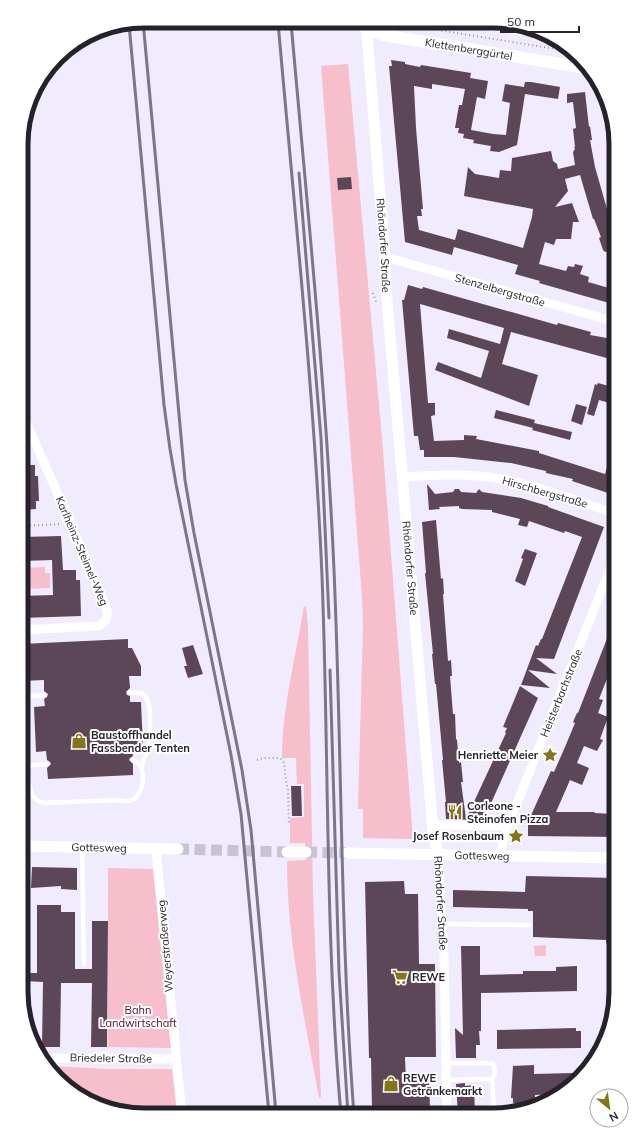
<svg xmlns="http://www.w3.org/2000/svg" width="637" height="1136" font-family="Mulish,sans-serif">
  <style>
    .green { fill: #f7becc }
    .building { fill: #5c4759 }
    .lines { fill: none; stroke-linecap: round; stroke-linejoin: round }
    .tertiary-tunnel { stroke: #c7c3d3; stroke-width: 11; stroke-dasharray: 11 5.5; stroke-linecap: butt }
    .path { stroke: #9b96a5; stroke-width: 2; stroke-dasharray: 1 3; stroke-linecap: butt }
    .service { stroke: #fff; stroke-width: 4.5 }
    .minor { stroke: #fff; stroke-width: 9 }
    .tertiary { stroke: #fff; stroke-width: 11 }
    .secondary { stroke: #fff; stroke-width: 12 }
    .rail { stroke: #7b7785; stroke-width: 3 }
    .labels { text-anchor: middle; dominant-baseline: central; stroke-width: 4; stroke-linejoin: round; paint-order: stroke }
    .street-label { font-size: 11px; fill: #25222c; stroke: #fff }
    .poi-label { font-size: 11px; font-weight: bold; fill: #25222c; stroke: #fff; text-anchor: start }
    .park-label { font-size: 11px; fill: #5a0b2b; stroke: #fff }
    .rim { fill: none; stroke: #25222c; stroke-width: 5 }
  </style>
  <rect width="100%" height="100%" fill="#f0ebfd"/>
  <g class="green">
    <path d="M348,64L382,438L413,839L363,838V809H358L363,627L362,597L321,66Z"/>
    <path d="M45,567V573H50V588L21,589L22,568Z"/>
    <path d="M304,606L306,607L308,627L313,893L321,1097L319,1098C305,1020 287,941 287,861L306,860L305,843H290V818L304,817V784H297L296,758H282C282,707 296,657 304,606Z"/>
    <path d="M108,868L153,869L171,1048L108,1047Z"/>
    <path d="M546,945V956H535L534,946Z"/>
    <path d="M51,1066L108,1069H172L177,1114H128L97,1106L63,1085Z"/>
  </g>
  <g class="building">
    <path d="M391,60L405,62V64L420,67L421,65L471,73L470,78L488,81L485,99L477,97L471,130L493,134L506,135L510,103L502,101L505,84L524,87L525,82H531L560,87L558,99L525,94L517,145L499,152L490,151L491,146L473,143L474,140L463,138L464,134L458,133L459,128H455L459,105H462L465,89L432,84V89L414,86L416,128L423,209H421L422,216H417L419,230L455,240L458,229L523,248L532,217L533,209L464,196L468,167L475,174L499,178L500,170L511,171L512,158L551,151L553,161L557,164L558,169L575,165L573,152L575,149L574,147H575L573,129L576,128L573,102L567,103V94L585,92L589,127L590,126L592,140H590L595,167L609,216L612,214L616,224V269L608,251L605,252L603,250L599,238L601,237L594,219H593L580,175L565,179L568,191L555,207L572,203L579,222H573L571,239H556L554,245L545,242L539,264L566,271L568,266L574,267L575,264L583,266L580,274L589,277L588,282L616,290V305L539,283L540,281L515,274L518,265L454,247L452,255L405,242L389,66H392Z"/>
    <path d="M351,177L352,189L338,190L337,178Z"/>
    <path d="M408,285L422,289L423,287L557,325L558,323L591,332L590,335L607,338V340L616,342V354L614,360L511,332L502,364L538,375L529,406L435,370L438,362L481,378L489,351L447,338L449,329L500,344L504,328L420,304L428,403H435V415L431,416L434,441L464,440V435L477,436L476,439L539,451V453L605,474L614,445H616V490L614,495L572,481L573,479L546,473V471L511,463L454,457H424V450H420L418,436H414L402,300H404Z"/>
    <path d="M598,383L616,388V405L599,400L594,416L587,414L595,384L597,385Z"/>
    <path d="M576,404L587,407L582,425L571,421Z"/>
    <path d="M496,410L535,420L534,423L572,432L570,440L532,430L533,428L494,418Z"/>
    <path d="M22,465H35V476H38L39,501H36V509L22,510Z"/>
    <path d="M427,484L435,494L453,492L455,489H459L461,492L476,493L479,489L482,492L521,498L548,506V507L604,527L554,659L536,658L557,674L528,670L550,688L521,685L536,645L538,646L541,639H542L582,537L565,531L564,533L529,521L527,527L518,525L520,519L492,512V510L462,509L459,508V506L439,507L440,509L429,510Z"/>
    <path d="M436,520L441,579L443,578L444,594H443L448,661L451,660L452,676H450L453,714H455L456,739L457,740L459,763L461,762L463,782H461L466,819L506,733L505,732L507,728L503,727L520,686L538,698L484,819L472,820L446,819L445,802H446L442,760H443L436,684H435L432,654H433L425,573H426L422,522Z"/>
    <path d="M61,536L63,570H76V580H80L81,616L21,618V596L53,595L52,560L22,561V537Z"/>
    <path d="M525,549L537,553L525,586L515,581L523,559L521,558Z"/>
    <path d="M615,618L616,656L599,699L603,700L598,713L608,717L600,739L603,740L597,751L584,746L577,763L589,768L582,785L570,780L556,812H595L594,813L616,814V837L528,836V822L551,771L554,772L565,747L575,723L573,722L577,713H578Z"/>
    <path d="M128,639V648H132L141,666V676H129L130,688L126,692L127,695L130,696V702H141L143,747L132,748L133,756L130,758L129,760L133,764V775L48,779L47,768L51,764L50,762L47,760L46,751L36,752L34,707L45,706L44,699L47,697L48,694L44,691V680L21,681V644Z"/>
    <path d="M193,645L203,674L188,678L184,666H187L182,648Z"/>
    <path d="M291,786H301L302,816H292Z"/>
    <path d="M32,867L77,868V890L61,889V886L31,888Z"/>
    <path d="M526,876L616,878V943H606V940L533,937V911H528V909L453,907V890L525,892Z"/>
    <path d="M404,881L405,894H418L419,964H435L436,1057H405L406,1083H429L430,1108L411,1109V1115H375V1109H372L371,1058H369L365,882Z"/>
    <path d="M37,905H61V912H75V969H92V921H108L107,1047H91L92,983H61L60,1047H42L43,982L24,981V973H37Z"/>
    <path d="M461,946H480V975L523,974V971H556V967L577,966V991L481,993V1031H479L480,1045H476V1058H456L455,1028L463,1035Z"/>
    <path d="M576,1028V1031H581V1048L497,1049V1030Z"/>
    <path d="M534,1065V1074L573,1073V1083L561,1094L535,1095V1103H513V1098H511L513,1066Z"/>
    <path d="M465,1083V1086L474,1085L475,1115H458L456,1084Z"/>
  </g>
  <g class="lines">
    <g class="tertiary-tunnel">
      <path d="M178,849L287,852"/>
      <path d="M306,852L347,853"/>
    </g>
    <g class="path">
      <path d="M394,23L575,52"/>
      <path d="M373,293L376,302"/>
      <path d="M22,526L62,524"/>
      <path d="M257,760L264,758H278L281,759L284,763L286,781L288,790L289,825"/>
    </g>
    <g class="service">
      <path d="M130,692C134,693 139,692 143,694C154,701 149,736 149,748C147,756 142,757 142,767"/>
      <path d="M21,699L24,697L44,695"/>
      <path d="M28,765C29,779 27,799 43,803L119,800C123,801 128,802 132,800C145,794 148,765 133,760"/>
      <path d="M21,766L47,764"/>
      <path d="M82,847L84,964"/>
      <path d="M443,924L529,925"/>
      <path d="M447,1063H487L493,1064C496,1069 496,1074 492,1079L447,1080"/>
      <path d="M492,1079L494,1109L507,1110"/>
    </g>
    <g class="minor">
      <path d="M609,104L611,125L616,156"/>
      <path d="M385,257L616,322"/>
      <path d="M402,477C435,475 469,473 502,479C541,487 579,501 616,514"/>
      <path d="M21,630L99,626C106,622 108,618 107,610L71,524L27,424L22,407"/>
      <path d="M433,825L508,826"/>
      <path d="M156,849L182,1114"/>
      <path id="s1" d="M438,855L444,955L447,1115"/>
      <path d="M499,856L508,826L616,554"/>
      <path d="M45,1058L176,1059"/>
    </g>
    <g class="tertiary">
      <path id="s2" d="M366,22L385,257L386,289L433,830L438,855"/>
      <path id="s3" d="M21,846L178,849"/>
      <path d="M287,852H306"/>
      <path id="s4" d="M347,853L616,858"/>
    </g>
    <g class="secondary">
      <path id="s5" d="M356,22L383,35L585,68"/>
      <path d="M485,23L531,31"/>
    </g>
    <g class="rail">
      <path d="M143,21L185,480L194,533L242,770L251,830L259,919L276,1114"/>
      <path d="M278,22C294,206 314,391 322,576C329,755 325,935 341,1115"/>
      <path d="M291,22C307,205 326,387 334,570C342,752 340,933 354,1115"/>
      <path d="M129,24L164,405L170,449L176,484L231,755L241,814L269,1114"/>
      <path d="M299,173L321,438L329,618"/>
      <path d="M330,670L339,972L348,1115"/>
    </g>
  </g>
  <defs>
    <symbol id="shop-bare" viewBox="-9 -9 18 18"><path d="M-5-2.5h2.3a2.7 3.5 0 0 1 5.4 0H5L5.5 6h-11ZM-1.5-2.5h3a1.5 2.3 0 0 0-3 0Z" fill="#847518" stroke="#fff" stroke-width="2.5" paint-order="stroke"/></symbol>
    <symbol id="sight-bare" viewBox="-9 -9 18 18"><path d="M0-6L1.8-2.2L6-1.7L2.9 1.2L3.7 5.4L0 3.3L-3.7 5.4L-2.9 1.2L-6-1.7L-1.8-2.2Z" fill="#847518" stroke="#fff" stroke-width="2.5" paint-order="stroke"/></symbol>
    <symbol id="restaurant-bare" viewBox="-9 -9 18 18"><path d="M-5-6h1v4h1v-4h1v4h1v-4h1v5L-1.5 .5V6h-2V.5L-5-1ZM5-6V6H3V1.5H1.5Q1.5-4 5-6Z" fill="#847518" stroke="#fff" stroke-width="2.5" paint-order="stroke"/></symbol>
    <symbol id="supermarket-bare" viewBox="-9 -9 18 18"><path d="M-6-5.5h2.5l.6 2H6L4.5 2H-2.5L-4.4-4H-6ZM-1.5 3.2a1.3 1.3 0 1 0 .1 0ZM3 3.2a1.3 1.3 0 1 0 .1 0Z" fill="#847518" stroke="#fff" stroke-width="2.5" paint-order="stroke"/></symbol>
  </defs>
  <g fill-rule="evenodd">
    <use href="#shop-bare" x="68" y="730" width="22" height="22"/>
    <use href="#sight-bare" x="539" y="744" width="22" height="22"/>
    <use href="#restaurant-bare" x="444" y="801" width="22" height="22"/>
    <use href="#sight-bare" x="505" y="825" width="22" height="22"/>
    <use href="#supermarket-bare" x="389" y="966" width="22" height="22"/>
    <use href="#shop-bare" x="380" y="1073" width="22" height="22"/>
  </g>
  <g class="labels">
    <g class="street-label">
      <text stroke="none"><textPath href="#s5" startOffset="117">Klettenberggürtel</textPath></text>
      <text stroke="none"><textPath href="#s2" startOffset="224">Rhöndorfer Straße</textPath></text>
      <text transform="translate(500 290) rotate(16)">Stenzelbergstraße</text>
      <text transform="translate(545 492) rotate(16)">Hirschbergstraße</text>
      <text transform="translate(82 551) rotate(67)">Karlheinz-Steimel-Weg</text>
      <text stroke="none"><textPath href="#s2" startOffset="548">Rhöndorfer Straße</textPath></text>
      <text transform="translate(561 693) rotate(-68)">Heisterbachstraße</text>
      <text stroke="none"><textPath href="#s3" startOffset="78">Gottesweg</textPath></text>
      <text stroke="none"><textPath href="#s4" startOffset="135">Gottesweg</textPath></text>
      <text stroke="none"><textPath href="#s1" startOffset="48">Rhöndorfer Straße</textPath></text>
      <text transform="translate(165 946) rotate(-95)">Weyerstraßerweg</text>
      <text transform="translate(111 1058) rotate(1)">Briedeler Straße</text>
    </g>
    <g class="poi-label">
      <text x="91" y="735">Baustoffhandel<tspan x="91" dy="13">Fassbender Tenten</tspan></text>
      <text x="538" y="755" text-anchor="end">Henriette Meier</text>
      <text x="467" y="806">Corleone -<tspan x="467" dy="13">Steinofen Pizza</tspan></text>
      <text x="504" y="836" text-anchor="end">Josef Rosenbaum</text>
      <text x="412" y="977">REWE</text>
      <text x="403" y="1078">REWE<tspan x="403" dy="13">Getränkemarkt</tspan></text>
    </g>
    <g class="park-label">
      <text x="138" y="1010">Bahn<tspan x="138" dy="13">Landwirtschaft</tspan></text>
    </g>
  </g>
  <path d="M0 0H637V1136H0ZM144 28H493A116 116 0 0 1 609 144V992A116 116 0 0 1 493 1108H144A116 116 0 0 1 28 992V144A116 116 0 0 1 144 28Z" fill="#fff" fill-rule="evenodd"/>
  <path class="rim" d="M144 28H493A116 116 0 0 1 609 144V992A116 116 0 0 1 493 1108H144A116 116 0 0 1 28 992V144A116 116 0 0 1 144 28Z"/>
  <g transform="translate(609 1108) rotate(151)"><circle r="19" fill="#ffffff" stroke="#a8a7ab"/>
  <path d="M0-3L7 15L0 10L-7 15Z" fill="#847518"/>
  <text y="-6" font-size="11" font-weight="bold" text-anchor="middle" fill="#25222c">N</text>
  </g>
  <path d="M501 26v6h78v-6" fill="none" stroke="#25222c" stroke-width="2"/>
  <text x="507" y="26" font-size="12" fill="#25222c" stroke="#ffffff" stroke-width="3" paint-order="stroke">50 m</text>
</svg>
